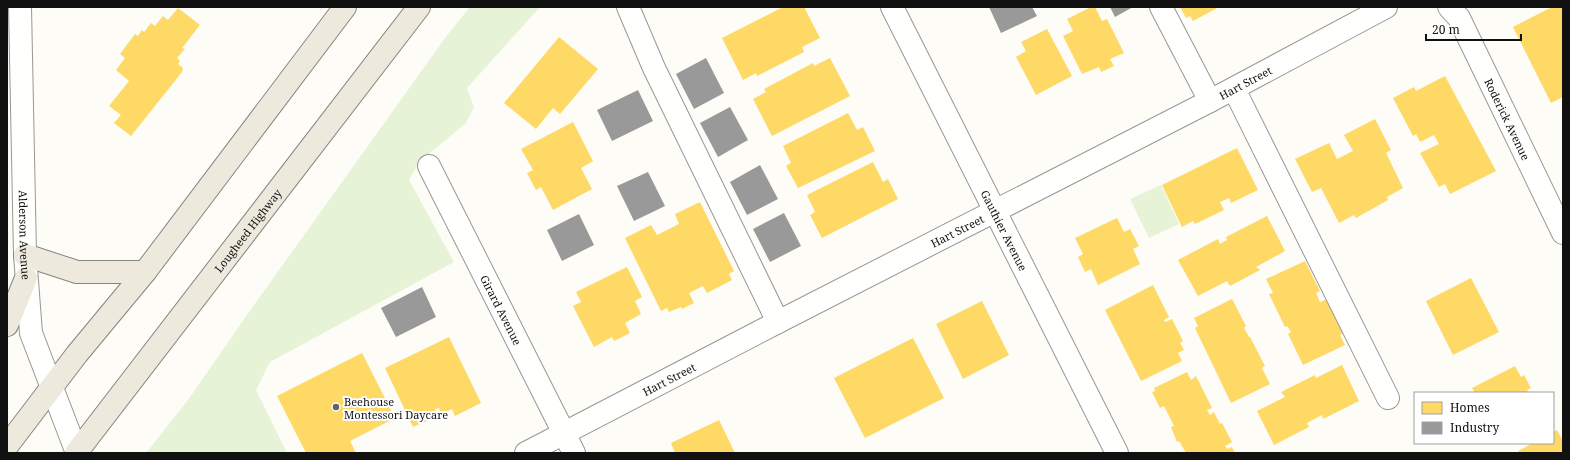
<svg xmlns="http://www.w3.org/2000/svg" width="1570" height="460" font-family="'Noto Serif',serif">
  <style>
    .green { fill: #e7f3d7 }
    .homes { fill: #ffd966 }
    .industry { fill: #999 }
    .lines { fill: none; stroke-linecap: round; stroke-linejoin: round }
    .minor-casing { stroke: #979795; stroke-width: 24 }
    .major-casing { stroke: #858482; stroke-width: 24 }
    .minor { stroke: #fffffe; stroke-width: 22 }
    .major { stroke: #ede9dc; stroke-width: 22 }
    .poi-dot { fill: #646362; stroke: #fff; stroke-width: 1.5 }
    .labels { text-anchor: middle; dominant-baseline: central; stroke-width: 4; stroke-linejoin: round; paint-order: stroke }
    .street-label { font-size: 11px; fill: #111; stroke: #fff }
    .poi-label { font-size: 11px; fill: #111; stroke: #fff; text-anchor: start }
  </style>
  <rect width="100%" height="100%" fill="#fdfcf7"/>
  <g class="green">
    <path d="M470,7H540L467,88L474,107L466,123L419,162L409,180L454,262L270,362L256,390L287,453H146L188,400L249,312L448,34Z"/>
    <path d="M1161,185L1179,224L1149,238L1130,199Z"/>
  </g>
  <g class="homes">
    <path d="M783,7H804L820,38L802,47L804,52L757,76L756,73L743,80L722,38Z"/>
    <path d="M1091,7H1095L1102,21L1107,19L1124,53L1110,59L1114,66L1101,72L1099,67L1082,74L1063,36L1073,31L1067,19Z"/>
    <path d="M1180,7H1219L1193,21L1190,16L1186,18Z"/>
    <path d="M1552,7H1563V97L1551,103L1513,27Z"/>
    <path d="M178,8L200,25L182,48L185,49L177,58L180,61L178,64L183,68L182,72L131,136L114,123L121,115L109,106L129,81L116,70L125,58L120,54L135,34L138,36L142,30L144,32L151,23L155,26L163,16L168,20Z"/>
    <path d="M1047,29L1072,76L1036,95L1016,57L1026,51L1021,42Z"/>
    <path d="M559,37L598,69L560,114L553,108L536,129L504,103Z"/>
    <path d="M830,58L850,96L772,136L753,99L766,92L764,89L813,63L814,66Z"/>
    <path d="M1445,76L1496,171L1450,194L1445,184L1439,187L1420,153L1439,144L1434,135L1420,142L1416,134L1413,136L1393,98L1414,87L1416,91Z"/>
    <path d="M848,113L857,130L863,127L875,151L798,188L786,166L791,163L783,146Z"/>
    <path d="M1375,119L1391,150L1386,153L1403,188L1387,197L1388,200L1356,218L1354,215L1339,223L1321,188L1312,192L1295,159L1329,143L1337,159L1353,151L1344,135Z"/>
    <path d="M573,122L593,161L581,168L592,189L553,210L541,187L536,190L527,173L533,170L521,149Z"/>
    <path d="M1237,148L1258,190L1231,203L1229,198L1220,202L1224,210L1195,224L1193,221L1182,227L1162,185Z"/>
    <path d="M873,162L883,182L888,179L898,199L822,238L810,215L815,212L807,195Z"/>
    <path d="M700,202L734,271L729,274L732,280L707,293L703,286L689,293L694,303L682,309L681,307L669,312L667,308L661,311L625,238L651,225L657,235L679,224L675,214Z"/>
    <path d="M1267,216L1285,251L1256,267L1260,270L1230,286L1227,281L1198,296L1178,260L1218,239L1220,244L1227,240L1226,237Z"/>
    <path d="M1117,218L1124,232L1130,229L1139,246L1133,249L1140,264L1098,285L1091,269L1085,272L1078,257L1083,254L1075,238Z"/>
    <path d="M1305,261L1320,291L1316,293L1320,302L1327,299L1343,333L1340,335L1345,345L1303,365L1288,334L1291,332L1287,326L1285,327L1269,294L1273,293L1266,279Z"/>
    <path d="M627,267L642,297L635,301L641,314L625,323L630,333L614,341L612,337L594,347L573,306L581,302L576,292Z"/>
    <path d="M1471,278L1499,332L1453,355L1426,301Z"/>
    <path d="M1153,285L1169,317L1164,320L1165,322L1172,319L1183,341L1180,343L1184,350L1178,353L1182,361L1141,381L1105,310Z"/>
    <path d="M1232,299L1246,326L1244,328L1249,337H1250L1265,366L1262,368L1270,384L1231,403L1195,328L1198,326L1194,318Z"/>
    <path d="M982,301L1009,355L963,379L936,324Z"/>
    <path d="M449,337L481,403L455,416L452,409L441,414L439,408L435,409L438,416L413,427L385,368Z"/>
    <path d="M913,338L944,398L865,438L834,378Z"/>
    <path d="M362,353L395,418L350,441L356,453H306L277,396Z"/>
    <path d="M1342,365L1359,401L1323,419L1322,415L1307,423L1309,427L1274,445L1257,411L1285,397L1281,392L1315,375L1316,378Z"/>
    <path d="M1515,366L1521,377L1524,375L1531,388L1527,390L1529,393H1475L1472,388Z"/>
    <path d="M1187,372L1191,380L1196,376L1212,408L1207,410L1210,415L1214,412L1220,424L1222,423L1232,442L1225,446L1227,449L1232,447L1235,453H1186L1179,441L1177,442L1171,427L1174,426L1164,406L1160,408L1152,392L1155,391L1154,388Z"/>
    <path d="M719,420L735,453H675L671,443Z"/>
    <path d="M1557,430L1563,441V453H1519L1518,451L1533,443H1553V432Z"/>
  </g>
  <g class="industry">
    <path d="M989,7H1032L1037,16L1001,33Z"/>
    <path d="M1110,7H1133L1115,17Z"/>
    <path d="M706,58L724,93L694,109L676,74Z"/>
    <path d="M638,90L653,121L612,141L597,110Z"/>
    <path d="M730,107L748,140L718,157L700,123Z"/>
    <path d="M760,165L778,199L747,215L730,182Z"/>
    <path d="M648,172L665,206L634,221L617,186Z"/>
    <path d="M784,213L801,246L770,262L753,229Z"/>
    <path d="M579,214L594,245L562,261L547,230Z"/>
    <path d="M422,287L436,317L396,337L381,308Z"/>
  </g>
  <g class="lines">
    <defs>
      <g id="minor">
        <path id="s1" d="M20,7L25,255L31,333L77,453"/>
        <path d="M628,7L654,68L778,322"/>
        <path id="s2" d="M892,7L1117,453"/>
        <path d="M1161,7L1210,101"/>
        <path id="s3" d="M1449,7L1459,18L1563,233"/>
        <path d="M1234,89L1388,398"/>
        <path id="s4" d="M429,166L574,453"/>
        <path id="s5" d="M526,453L778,322L1210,101L1386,7"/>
      </g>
      <g id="major">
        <path d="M25,255L77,272H145"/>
        <path d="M7,325L26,278"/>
        <path d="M7,446L77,354L145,272L345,7"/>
        <path id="s6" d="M76,453L419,7"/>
      </g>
    </defs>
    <use href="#minor" class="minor-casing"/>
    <use href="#major" class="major-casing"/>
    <use href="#minor" class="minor"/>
    <use href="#major" class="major"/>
  </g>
  <circle class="poi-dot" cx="336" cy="407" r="4"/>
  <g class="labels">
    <g class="street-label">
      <text stroke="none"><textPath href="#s5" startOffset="809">Hart Street</textPath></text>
      <text stroke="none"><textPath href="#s3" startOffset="127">Roderick Avenue</textPath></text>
      <text stroke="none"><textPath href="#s6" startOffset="281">Lougheed Highway</textPath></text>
      <text stroke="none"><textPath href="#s2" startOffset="250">Gauthier Avenue</textPath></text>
      <text stroke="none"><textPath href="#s5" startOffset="485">Hart Street</textPath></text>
      <text stroke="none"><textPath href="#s1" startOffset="228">Alderson Avenue</textPath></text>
      <text stroke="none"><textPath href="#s4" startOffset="161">Girard Avenue</textPath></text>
      <text stroke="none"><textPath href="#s5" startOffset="161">Hart Street</textPath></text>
    </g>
    <g class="poi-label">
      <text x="344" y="401">Beehouse<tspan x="344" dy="13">Montessori Daycare</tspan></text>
    </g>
  </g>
  <rect width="1570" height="460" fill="none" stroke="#111111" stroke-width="16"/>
  <rect x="1414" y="392" width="140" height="52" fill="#ffffff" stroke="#a0a0a0"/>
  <rect x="1422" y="402" width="20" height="12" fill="#ffd966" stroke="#a0a0a0"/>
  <text x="1450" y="412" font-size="12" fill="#111111">Homes</text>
  <rect x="1422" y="422" width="20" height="12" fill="#999999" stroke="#a0a0a0"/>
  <text x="1450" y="432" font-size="12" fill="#111111">Industry</text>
  <path d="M1426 34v6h95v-6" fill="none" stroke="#111111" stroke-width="2"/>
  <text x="1432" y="34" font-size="12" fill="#111111" stroke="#ffffff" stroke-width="3" paint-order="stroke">20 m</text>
</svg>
